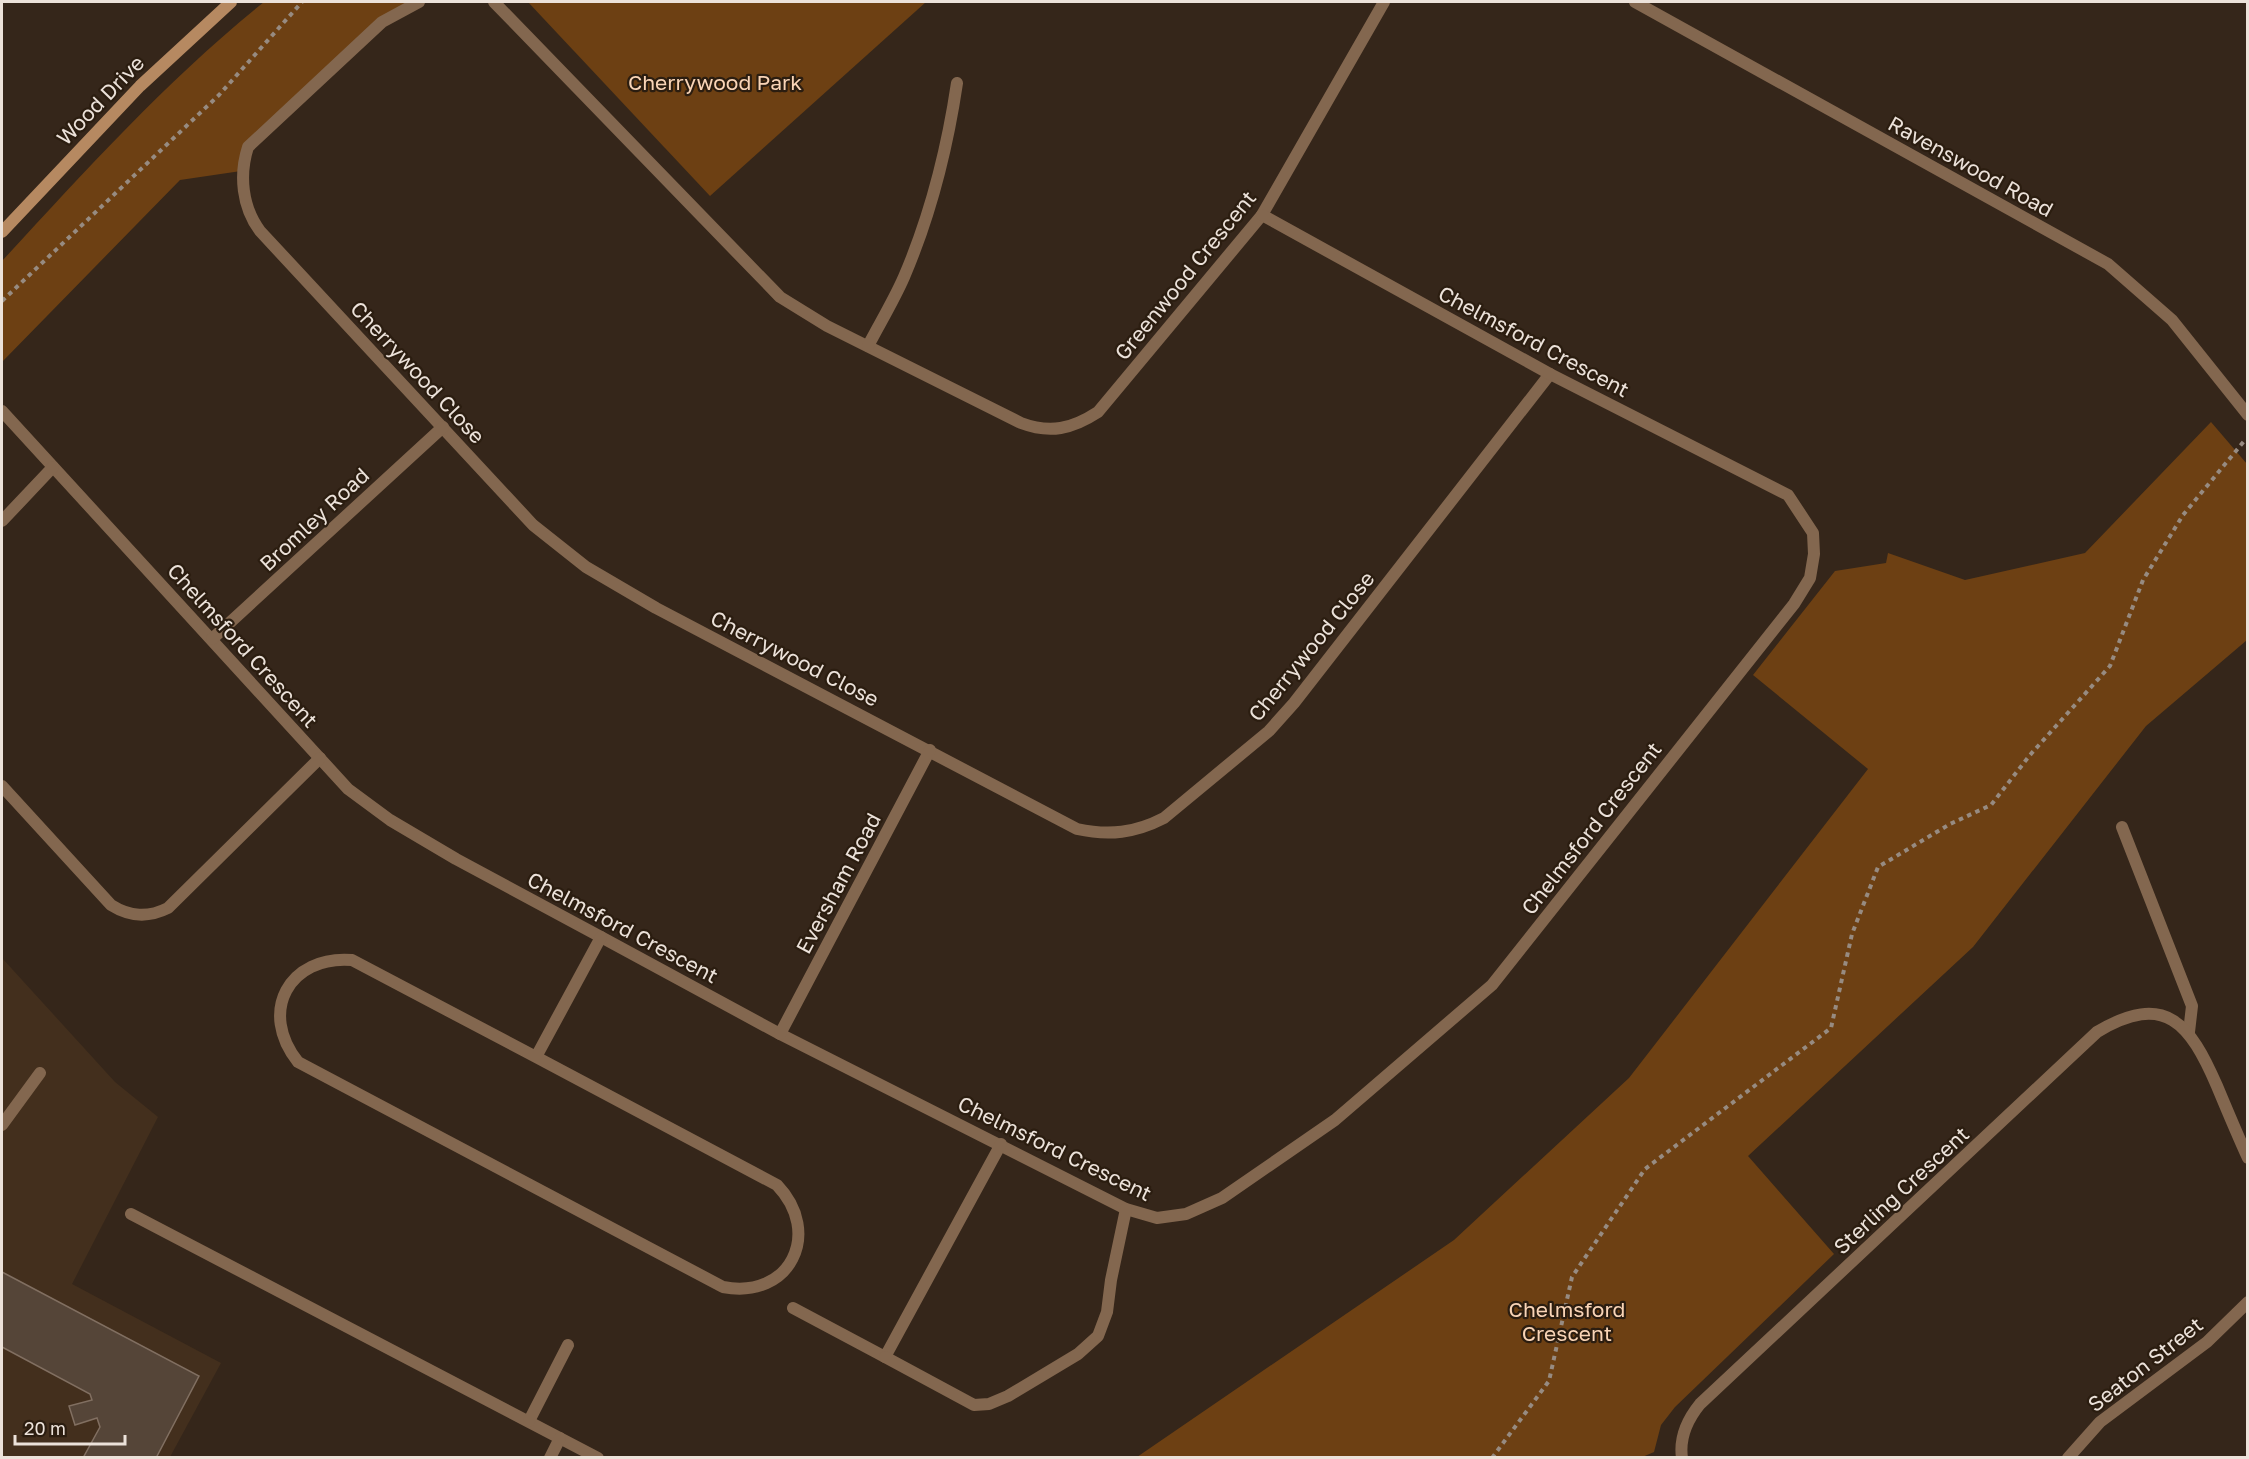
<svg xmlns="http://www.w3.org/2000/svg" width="2249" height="1459" font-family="'Golos Text',sans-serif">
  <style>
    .built { fill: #432f1d }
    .green { fill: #6d4013 }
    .building { fill: #554538; stroke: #816f61; stroke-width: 1.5 }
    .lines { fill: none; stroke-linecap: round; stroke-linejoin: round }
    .path { stroke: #978b81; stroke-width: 4; stroke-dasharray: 4.5 4.5; stroke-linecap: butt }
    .lane { stroke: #83674f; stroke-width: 12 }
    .street { stroke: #83674f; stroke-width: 12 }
    .secondary { stroke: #b68961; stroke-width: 12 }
    .labels { text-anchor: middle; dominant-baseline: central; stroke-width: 4.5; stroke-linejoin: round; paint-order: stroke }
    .park-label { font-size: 21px; fill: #f9d4b6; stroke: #2b1d10 }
    .street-label { font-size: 21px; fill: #ece2da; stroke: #2b1d10 }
  </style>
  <rect width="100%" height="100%" fill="#35261a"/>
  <path class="built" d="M2,958L115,1082L158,1117L72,1284L221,1363L170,1457H2Z"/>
  <g class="green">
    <path d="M264,2H413L254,135L241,171L180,180L2,362V261C85,171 168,79 264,2Z"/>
    <path d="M528,2H926L710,196Z"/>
    <path d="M2211,422L2247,464V640L2146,726L1973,947L1748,1156L1834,1254L1675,1407L1661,1425L1654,1452L1640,1458L1137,1457L1454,1240L1629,1078L1868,769L1753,675L1835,571L1886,563L1888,553L1965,580L2085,553Z"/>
  </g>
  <path class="building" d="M2,1272L199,1376L156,1458H83L100,1427L97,1418L75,1425L69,1406L92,1400L90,1394L2,1347Z"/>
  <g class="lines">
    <g class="path">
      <path d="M2,301L219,95L302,2"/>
      <path d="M1492,1458L1549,1381L1572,1277L1645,1169L1831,1028L1852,934L1878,867L1950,824L1991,805L2030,755L2110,666L2143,580L2183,515L2245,440"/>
    </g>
    <g class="lane">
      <path d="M2,1125L40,1073"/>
      <path d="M131,1214L598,1458"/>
      <path d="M529,1421L568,1345"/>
      <path d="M550,1458L560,1438"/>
    </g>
    <g class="street">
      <path d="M419,2L382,22L248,147C239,175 242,207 260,231L533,525L586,567L656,608L1077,829C1109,836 1135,833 1164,818L1269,731L1294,703L1550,374"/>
      <path d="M494,2L780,297L827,326L1021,423C1050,434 1072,429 1098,412L1262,215L1384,2"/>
      <path d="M1635,2L2108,264L2172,320L2248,415"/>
      <path d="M868,346C880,323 894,300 904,277C931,214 947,150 957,83"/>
      <path d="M2,411L348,789L390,820L456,859L601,937L780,1034L1126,1209L1157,1218L1186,1214L1222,1198L1335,1120L1492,985L1794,604L1810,578L1814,554L1813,533L1788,495L1550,374L1262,215"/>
      <path d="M2,521L53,467"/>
      <path d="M212,639L443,427"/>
      <path d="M2,786L111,905C130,917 148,918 168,908L320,758"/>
      <path d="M2122,827L2192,1006L2189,1032"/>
      <path d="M780,1034L930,750"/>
      <path d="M536,1057L352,960C289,955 258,1012 298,1062L723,1287C790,1300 823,1233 777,1185L536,1057L601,937"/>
      <path d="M793,1308L885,1357L1001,1144"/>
      <path d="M885,1357L974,1405L989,1404L1008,1396L1078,1354L1098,1336L1107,1312L1111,1280L1126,1209"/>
      <path d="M1682,1458C1679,1437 1687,1420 1700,1404L2097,1032C2166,991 2190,1024 2217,1086C2227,1110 2237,1134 2248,1158"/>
      <path d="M2068,1458L2100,1422L2207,1342L2248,1302"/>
    </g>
    <path class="secondary" d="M2,232L140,86L231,2"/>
  </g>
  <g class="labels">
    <g class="park-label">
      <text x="715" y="82">Cherrywood Park</text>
      <text x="1567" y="1309">Chelmsford<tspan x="1567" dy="24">Crescent</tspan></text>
    </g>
    <g class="street-label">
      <text transform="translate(100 100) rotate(-46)">Wood Drive</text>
      <text transform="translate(1971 166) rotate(29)">Ravenswood Road</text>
      <text transform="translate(1185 275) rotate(-51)">Greenwood Crescent</text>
      <text transform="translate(1534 341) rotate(28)">Chelmsford Crescent</text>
      <text transform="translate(418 372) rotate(47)">Cherrywood Close</text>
      <text transform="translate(314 519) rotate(-43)">Bromley Road</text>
      <text transform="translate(243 645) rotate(48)">Chelmsford Crescent</text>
      <text transform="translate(1311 646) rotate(-51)">Cherrywood Close</text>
      <text transform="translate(795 658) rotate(27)">Cherrywood Close</text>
      <text transform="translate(1591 828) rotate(-52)">Chelmsford Crescent</text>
      <text transform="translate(838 883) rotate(-62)">Eversham Road</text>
      <text transform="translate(623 927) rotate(28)">Chelmsford Crescent</text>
      <text transform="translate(1055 1148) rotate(26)">Chelmsford Crescent</text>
      <text transform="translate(1901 1190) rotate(-43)">Sterling Crescent</text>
      <text transform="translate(2145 1364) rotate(-38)">Seaton Street</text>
    </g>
  </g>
  <rect width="2249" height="1459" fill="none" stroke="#ece2da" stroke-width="6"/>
  <path d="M15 1435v9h110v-9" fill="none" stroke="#ece2da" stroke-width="3"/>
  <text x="24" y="1435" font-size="18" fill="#ece2da" stroke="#2b1d10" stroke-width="4.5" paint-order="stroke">20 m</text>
</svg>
